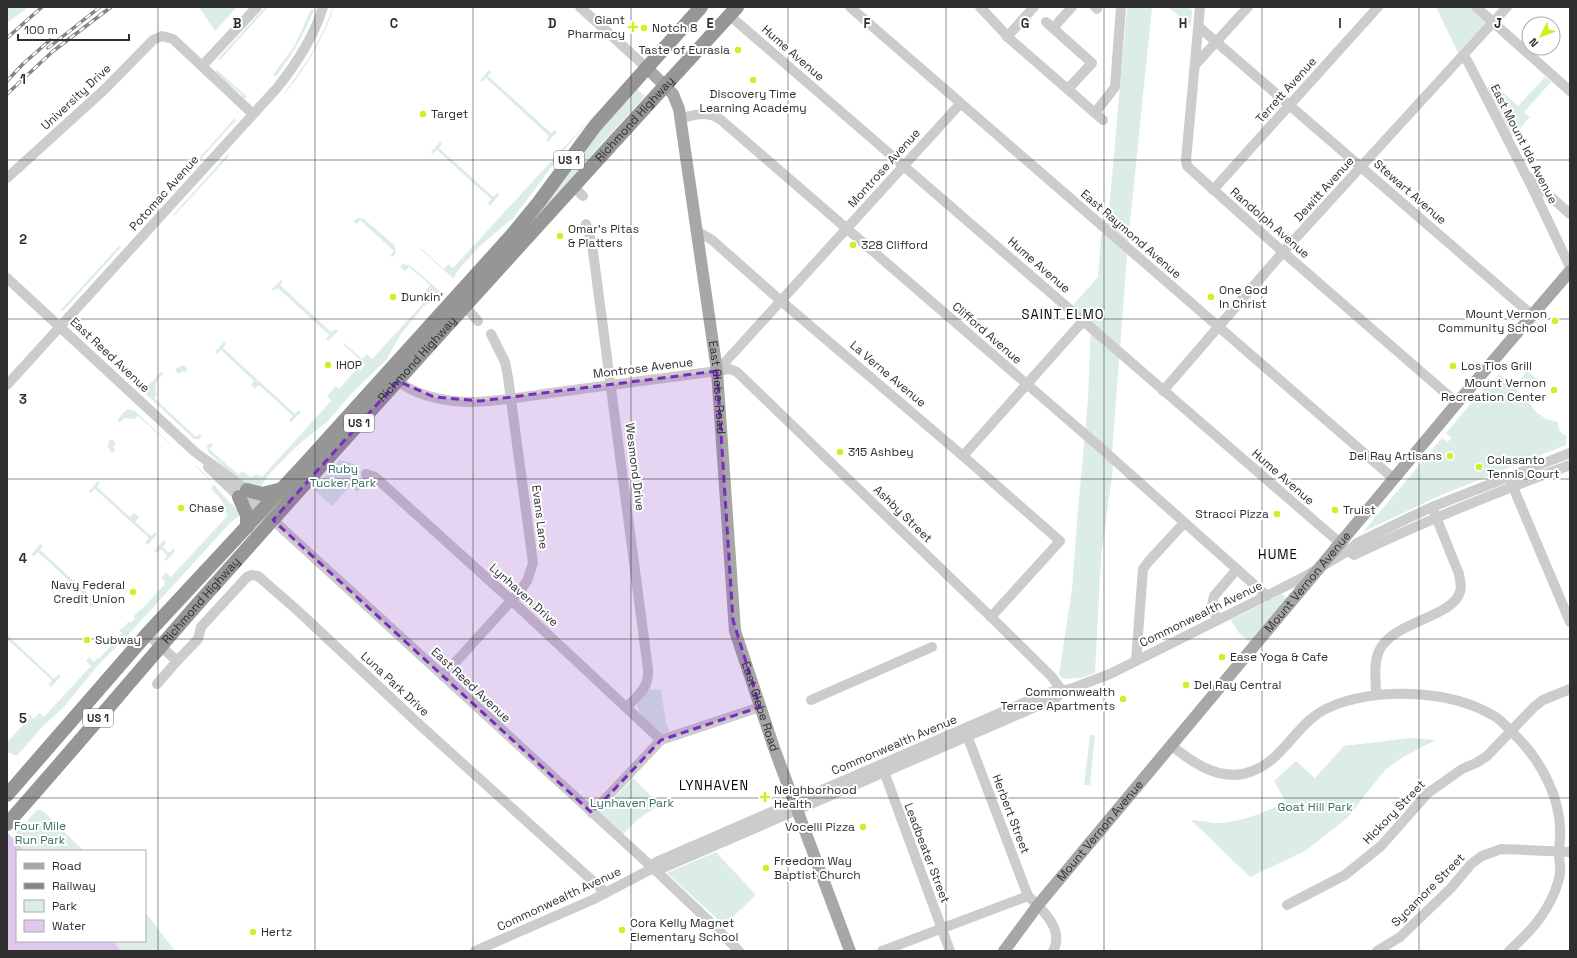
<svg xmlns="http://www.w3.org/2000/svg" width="1577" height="958" font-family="'Space Grotesk',sans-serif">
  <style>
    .green { fill: #dcede8 }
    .water { fill: #e0c7ee }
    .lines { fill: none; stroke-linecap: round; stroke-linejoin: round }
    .minor { stroke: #ccc; stroke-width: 10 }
    .major { stroke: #a7a7a7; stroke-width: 12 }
    .highway { stroke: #969696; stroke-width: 14 }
    .rail-casing { stroke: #848484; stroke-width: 3.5 }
    .rail { stroke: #fff; stroke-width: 2; stroke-dasharray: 6; stroke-linecap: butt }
    .marked { fill: #7b2cbf; fill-opacity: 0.2; stroke: #7b2cbf; stroke-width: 3; stroke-dasharray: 8 5; stroke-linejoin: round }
    .grid { fill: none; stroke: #2f2f2f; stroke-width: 1; stroke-opacity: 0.55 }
    .poi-dot { fill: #cef027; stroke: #fff; stroke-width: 1.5 }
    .labels { text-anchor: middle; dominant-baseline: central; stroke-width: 4; stroke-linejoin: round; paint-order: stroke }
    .shield { fill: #fff; stroke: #6d6d6d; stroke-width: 1 }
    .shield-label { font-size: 11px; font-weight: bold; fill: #2f2f2f }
    .poi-label { font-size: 12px; fill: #2f2f2f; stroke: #fff; text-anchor: start }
    .street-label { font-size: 12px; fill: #2f2f2f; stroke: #fff }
    .park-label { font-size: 12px; fill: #396e62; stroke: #fff }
    .neighbourhood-label { font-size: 13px; letter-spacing: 1px; fill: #000; stroke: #fff }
    .grid-label { font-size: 13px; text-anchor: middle; font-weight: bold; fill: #2f2f2f; stroke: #fff; stroke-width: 4; stroke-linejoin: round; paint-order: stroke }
  </style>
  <rect width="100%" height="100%" fill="#fff"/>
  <g class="green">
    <path d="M7,7H28L7,23Z"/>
    <path d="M199,7H237L215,31Z"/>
    <path d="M265,7H268L220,60L218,59Z"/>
    <path d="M333,7H334C325,34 311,59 294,82C290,86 288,91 284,94L312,53L325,27Z"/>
    <path d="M1127,7H1152L1128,243L1112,453L1113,468L1101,558L1095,673L1081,678L1063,679L1059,675L1072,589L1077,521L1088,400L1091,321L1073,305L1098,277L1101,236L1108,222Z"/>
    <path d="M1168,7H1188L1192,10L1191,26Z"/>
    <path d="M1436,7H1469L1486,23L1458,53Z"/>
    <path d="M311,9L314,10C304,34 292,56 276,76L273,75L295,45Z"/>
    <path d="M217,70L246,96L247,97L243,99L242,95L215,72Z"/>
    <path d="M489,70L491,72L488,76L551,133L555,130L557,132L548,142L546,140L549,136L486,78L482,82L480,80Z"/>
    <path d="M1545,77L1551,82L1524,112L1530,117L1510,139L1487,89L1492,83L1518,106Z"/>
    <path d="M635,87L645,96L589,158L586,168L498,263L548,196Z"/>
    <path d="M604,104L569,144L513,218L482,244L460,268L456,273L454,279L420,249L421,248L444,269L448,264L453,268Z"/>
    <path d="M235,118L236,120L160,204H158Z"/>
    <path d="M440,142L442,144L439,148L493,197L497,193L499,195L490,206L488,203L491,199L437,150L433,154L431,152Z"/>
    <path d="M228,154L229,156L174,216L173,215Z"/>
    <path d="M358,218L364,219L394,245L396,252L393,257L390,256L394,251L360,220L357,224L353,221Z"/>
    <path d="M119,246L121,247L63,311H60Z"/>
    <path d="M403,264L411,266L442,293V295L431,300L423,307L401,334L387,359L352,393L327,422L299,444L272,471L266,478L259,490C241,484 222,465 208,452L207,446L210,443L213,445L209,449L239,475L242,471L251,477L257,474L262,477L331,401L327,396L336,386L339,389L358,368L360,370L365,365L343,344L344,343L362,359L367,354L372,359L430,296L425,291L430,285L409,267L405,271L400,267Z"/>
    <path d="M281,280L283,282L280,285L331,332L336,329L338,331L328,341L326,339L329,335L278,288L272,291V289Z"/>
    <path d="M224,342L226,344L223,348L295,414L299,410L301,412L291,422L289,420L293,416L259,385L255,389L251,385L254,381L221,350L217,354L215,352Z"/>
    <path d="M183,365L185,366L188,369L185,373L183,371L178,374L175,369Z"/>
    <path d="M1527,371L1541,382L1534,391L1520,380Z"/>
    <path d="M161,372L163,374C157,380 153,385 157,394L154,398L196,437L200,434L202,435L199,439H194L146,394L147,387Z"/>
    <path d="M1499,374L1525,397L1536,412L1546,419L1558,422C1558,429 1560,434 1567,436L1566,445L1439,496L1363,532L1442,438L1448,442L1451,438L1446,433L1484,388L1490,385Z"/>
    <path d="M127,409L135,411L181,454L138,416L134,419L125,418L120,422L117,420Z"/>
    <path d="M110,440H113L116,443L113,447L115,450L112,453L108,447L109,441Z"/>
    <path d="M340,460L355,464L357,467C353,476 357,480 364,485L357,492L350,486L332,506L311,487L314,484L325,477Z"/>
    <path d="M194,465C206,472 213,484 222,494C228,502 236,506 241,515L231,522L127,636L99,664L63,708L42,727L17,756L7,752V742L30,718L26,714L27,713L34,719L39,713L44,717L91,666L86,661L89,657L94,662L98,658L99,659L122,633L119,631L121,628L122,629L129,621L131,623L135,618L133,617L141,609H142L165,584L164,583L165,581L161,578L166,572L171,577L228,515L224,511C225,501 218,496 211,489L214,484Z"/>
    <path d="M98,481L100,483L97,487L130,517L134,513L139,517L135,522L151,536L155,532L157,534L148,545L145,543L149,538L95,489L91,493L89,492V491Z"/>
    <path d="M164,540L166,542L163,547L169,553L173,549L175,551L166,561L164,560L167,555L161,549L157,553L154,551Z"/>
    <path d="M40,544L43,546L40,550L94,599L98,595L100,597L91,607L88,605L91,601L38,552L34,556L32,555V554Z"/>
    <path d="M1282,594L1288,600L1251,643L1239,633L1231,620Z"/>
    <path d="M7,635L54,679L59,674L61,676L51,687L49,685L52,680L7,639Z"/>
    <path d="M649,689L661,690L666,723L670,732L662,734C655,727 632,711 638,701C641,697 646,693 649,689Z"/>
    <path d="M1090,735H1095L1090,785H1084Z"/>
    <path d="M1410,738L1436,740L1403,757L1385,770L1347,818L1327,834L1305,851L1250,877L1191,820C1199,821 1208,822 1216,823C1241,823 1265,812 1286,802L1274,781L1296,761L1315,778L1344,746Z"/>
    <path d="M633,778L660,805L641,817L623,834L599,814Z"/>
    <path d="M37,810H40L45,813L84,851H17V941H145V912L175,951H7V843Z"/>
    <path d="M716,852L756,895L724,925L667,873Z"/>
  </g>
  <path class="water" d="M7,832L24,851H17V941H113L121,951H9L7,949Z"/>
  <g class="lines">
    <g class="minor">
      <path d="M580,7L647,68"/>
      <path d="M850,7L1394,479"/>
      <path d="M980,7L1011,40L1103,120"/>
      <path d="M1095,7L1097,9"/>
      <path d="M1200,7L1186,160L1187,166L1283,252L1457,403"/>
      <path d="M1476,7L1570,91"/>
      <path d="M729,15L1354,555C1425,521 1497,492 1570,465"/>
      <path d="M1046,22L1092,63L1068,89"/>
      <path d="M1199,27L1532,315"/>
      <path d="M1053,28L1072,7"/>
      <path d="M1007,37L1034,7"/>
      <path d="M1463,55L1468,62L1531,185L1570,267"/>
      <path d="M1195,65L1248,7"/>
      <path d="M202,66L257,7"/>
      <path d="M1095,113L1115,87L1121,7"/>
      <path d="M681,118C696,115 707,110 721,120L1102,449L1267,596"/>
      <path d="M7,178L105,89L153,40L162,36L173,39L253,114"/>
      <path d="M1530,178L1570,214"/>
      <path d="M574,187L583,196"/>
      <path d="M1213,190L1378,7"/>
      <path d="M586,224L592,244L648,669C649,688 639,694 627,707"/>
      <path d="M697,231L712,240L781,301L963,456L1060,541L991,617"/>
      <path d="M7,278L195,452L247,490L260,502L261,507"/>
      <path d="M461,302L478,321"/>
      <path d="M717,371L730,369L737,372L991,617L1052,677L1062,691"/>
      <path d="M394,377C411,395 443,401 467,402C497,402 528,396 558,392C611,385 664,378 717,371L960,104"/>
      <path d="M7,385L277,88C297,63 314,37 323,7"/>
      <path d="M1163,391L1283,252L1507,7"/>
      <path d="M963,456L1083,321"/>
      <path d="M208,467L239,497L256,506L263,508"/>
      <path d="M366,474L375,477L511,600L661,740"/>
      <path d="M1510,480L1570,622"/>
      <path d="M273,520L653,868L709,921L739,951"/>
      <path d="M1217,620L1212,605L1214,596L1237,569"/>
      <path d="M147,634L177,661L157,684"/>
      <path d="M177,661L198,639L201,627L247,577L252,575L258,576L297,610L421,726L606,893"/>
      <path d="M1136,661L1143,569L1149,561L1184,523"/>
      <path d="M443,676L520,591L527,581L533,563L508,377L505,362L491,334"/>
      <path d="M1376,694C1376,680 1373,665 1379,651C1393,621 1452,618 1460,592C1462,586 1460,581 1459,574L1434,512"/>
      <path d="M811,700L932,647"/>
      <path d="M965,730L1028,896C1042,909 1065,930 1053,951"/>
      <path d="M1172,746C1192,762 1216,779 1243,774C1284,765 1293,723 1330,707C1356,696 1384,693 1411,694C1440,695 1469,701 1494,716C1501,720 1507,727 1513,733C1540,759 1562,798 1560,837C1560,842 1559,846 1559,850C1558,857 1561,865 1560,872C1560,878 1557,885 1555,891C1545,916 1529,933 1509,951"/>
      <path d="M882,766L950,951"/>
      <path d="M592,813L661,740L760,707"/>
      <path d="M653,868L656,862L1039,696L1054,691H1062L1073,688L1110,674L1302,578L1348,551L1357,543L1398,523L1432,507L1570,453"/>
      <path d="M1287,905L1345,875L1381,846L1428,793L1462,769L1476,763L1487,756L1534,707L1543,700L1570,689"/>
      <path d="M475,951L592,900L653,868H663L1056,698L1062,691"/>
      <path d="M882,951L1028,896"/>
      <path d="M1377,951L1400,937L1451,888L1471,864L1482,856L1501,849L1570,852"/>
    </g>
    <g class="major">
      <path id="s1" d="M647,68L673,94L679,109L717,371L735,631L774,748L850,951"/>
      <path id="s2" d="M1004,951L1038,905L1457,403L1570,271"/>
    </g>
    <g class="highway">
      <path d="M247,490L262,494L282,489"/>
      <path d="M239,497L247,515V527"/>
      <path d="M7,795L147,634L304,465L511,236L539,202L595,126L701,7"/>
      <path id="s3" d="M7,824C73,750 136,674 202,599C378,401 557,204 737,7"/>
    </g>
    <defs>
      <g id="rail">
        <path d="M7,38L42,7"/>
        <path d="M48,48L100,7"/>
        <path d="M7,81L23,64L50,40"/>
        <path d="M7,94L52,52L111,7"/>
      </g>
    </defs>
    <use href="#rail" class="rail-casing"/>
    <use href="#rail" class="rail"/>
  </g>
  <path class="marked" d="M717,371L733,620L760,707L661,740L592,813L273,520L398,381L434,397L480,401Z"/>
  <path class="grid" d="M158,7V951M315,7V951M473,7V951M631,7V951M788,7V951M946,7V951M1104,7V951M1262,7V951M1419,7V951M7,160H1570M7,319H1570M7,479H1570M7,639H1570M7,798H1570"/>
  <g class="poi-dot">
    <path d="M631 21h4v4h4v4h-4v4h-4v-4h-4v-4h4z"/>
    <circle cx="644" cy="28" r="4"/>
    <circle cx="738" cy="50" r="4"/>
    <circle cx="753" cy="80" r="4"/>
    <circle cx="423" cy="114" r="4"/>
    <circle cx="560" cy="236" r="4"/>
    <circle cx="853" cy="245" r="4"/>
    <circle cx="393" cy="297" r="4"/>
    <circle cx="1211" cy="297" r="4"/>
    <circle cx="1555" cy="321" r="4"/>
    <circle cx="328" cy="365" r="4"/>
    <circle cx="1453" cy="366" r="4"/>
    <circle cx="1554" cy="390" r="4"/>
    <circle cx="840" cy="452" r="4"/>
    <circle cx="1450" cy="456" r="4"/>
    <circle cx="1479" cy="467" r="4"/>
    <circle cx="181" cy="508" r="4"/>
    <circle cx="1335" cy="510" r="4"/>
    <circle cx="1277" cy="514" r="4"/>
    <circle cx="133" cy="592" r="4"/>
    <circle cx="87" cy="640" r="4"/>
    <circle cx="1222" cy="657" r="4"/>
    <circle cx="1186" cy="685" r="4"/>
    <circle cx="1123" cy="699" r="4"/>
    <path d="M763 791h4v4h4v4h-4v4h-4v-4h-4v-4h4z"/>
    <circle cx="863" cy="827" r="4"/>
    <circle cx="766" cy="868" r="4"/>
    <circle cx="622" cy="930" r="4"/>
    <circle cx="253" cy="932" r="4"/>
  </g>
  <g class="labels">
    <g class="shield">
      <rect x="554" y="151" width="30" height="18" rx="3"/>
      <rect x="344" y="414" width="30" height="18" rx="3"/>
      <rect x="83" y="709" width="30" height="18" rx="3"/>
    </g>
    <g class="shield-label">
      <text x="569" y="160">US 1</text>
      <text x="359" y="423">US 1</text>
      <text x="98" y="718">US 1</text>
    </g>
    <g class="poi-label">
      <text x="625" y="20" text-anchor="end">Giant<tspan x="625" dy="14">Pharmacy</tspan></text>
      <text x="652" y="28">Notch 8</text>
      <text x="730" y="50" text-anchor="end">Taste of Eurasia</text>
      <text x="753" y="94" text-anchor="middle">Discovery Time<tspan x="753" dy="14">Learning Academy</tspan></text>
      <text x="431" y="114">Target</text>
      <text x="568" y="229">Omar's Pitas<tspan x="568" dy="14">&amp; Platters</tspan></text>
      <text x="861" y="245">328 Clifford</text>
      <text x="1219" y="290">One God<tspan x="1219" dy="14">In Christ</tspan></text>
      <text x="401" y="297">Dunkin'</text>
      <text x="1547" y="314" text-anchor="end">Mount Vernon<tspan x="1547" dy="14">Community School</tspan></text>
      <text x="336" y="365">IHOP</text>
      <text x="1461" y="366">Los Tios Grill</text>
      <text x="1546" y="383" text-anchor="end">Mount Vernon<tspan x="1546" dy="14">Recreation Center</tspan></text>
      <text x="848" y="452">315 Ashbey</text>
      <text x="1442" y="456" text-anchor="end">Del Ray Artisans</text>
      <text x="1487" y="460">Colasanto<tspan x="1487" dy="14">Tennis Court</tspan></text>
      <text x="189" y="508">Chase</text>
      <text x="1343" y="510">Truist</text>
      <text x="1269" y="514" text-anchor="end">Stracci Pizza</text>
      <text x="125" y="585" text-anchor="end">Navy Federal<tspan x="125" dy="14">Credit Union</tspan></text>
      <text x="95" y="640">Subway</text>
      <text x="1230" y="657">Ease Yoga &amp; Cafe</text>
      <text x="1194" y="685">Del Ray Central</text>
      <text x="1115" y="692" text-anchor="end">Commonwealth<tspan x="1115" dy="14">Terrace Apartments</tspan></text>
      <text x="774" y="790">Neighborhood<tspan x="774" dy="14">Health</tspan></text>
      <text x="855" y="827" text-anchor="end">Vocelli Pizza</text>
      <text x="774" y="861">Freedom Way<tspan x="774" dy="14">Baptist Church</tspan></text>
      <text x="630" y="923">Cora Kelly Magnet<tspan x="630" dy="14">Elementary School</tspan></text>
      <text x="261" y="932">Hertz</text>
    </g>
    <g class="street-label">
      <text transform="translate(793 53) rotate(41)">Hume Avenue</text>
      <text transform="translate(1286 90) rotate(-48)">Terrett Avenue</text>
      <text transform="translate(76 97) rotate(-43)">University Drive</text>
      <text stroke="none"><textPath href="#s3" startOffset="944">Richmond Highway</textPath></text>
      <text transform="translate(1524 144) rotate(63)">East Mount Ida Avenue</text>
      <text transform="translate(884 168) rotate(-48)">Montrose Avenue</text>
      <text transform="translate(1324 189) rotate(-48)">Dewitt Avenue</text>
      <text transform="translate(1410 192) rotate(41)">Stewart Avenue</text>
      <text transform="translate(164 193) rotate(-48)">Potomac Avenue</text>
      <text transform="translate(1270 223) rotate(41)">Randolph Avenue</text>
      <text transform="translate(1131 234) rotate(41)">East Raymond Avenue</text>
      <text transform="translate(1039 265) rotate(41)">Hume Avenue</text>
      <text transform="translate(987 333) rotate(41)">Clifford Avenue</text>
      <text transform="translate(110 355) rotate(43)">East Reed Avenue</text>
      <text stroke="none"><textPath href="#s3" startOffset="620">Richmond Highway</textPath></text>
      <text transform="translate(643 368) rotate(-7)">Montrose Avenue</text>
      <text transform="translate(888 374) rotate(40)">La Verne Avenue</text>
      <text stroke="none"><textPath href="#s1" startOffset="334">East Glebe Road</textPath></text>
      <text transform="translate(635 467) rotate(83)">Wesmond Drive</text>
      <text transform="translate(1283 477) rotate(41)">Hume Avenue</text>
      <text transform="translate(903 514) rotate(44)">Ashby Street</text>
      <text transform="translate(540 517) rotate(83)">Evans Lane</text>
      <text stroke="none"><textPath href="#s2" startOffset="478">Mount Vernon Avenue</textPath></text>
      <text transform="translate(524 595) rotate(42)">Lynhaven Drive</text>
      <text stroke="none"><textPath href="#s3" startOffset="296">Richmond Highway</textPath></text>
      <text transform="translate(1201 614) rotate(-26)">Commonwealth Avenue</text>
      <text transform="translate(395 684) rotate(43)">Luna Park Drive</text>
      <text transform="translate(471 685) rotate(43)">East Reed Avenue</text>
      <text stroke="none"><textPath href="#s1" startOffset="658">East Glebe Road</textPath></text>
      <text transform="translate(894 745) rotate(-23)">Commonwealth Avenue</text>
      <text transform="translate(1394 812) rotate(-46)">Hickory Street</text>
      <text transform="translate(1011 814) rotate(69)">Herbert Street</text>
      <text stroke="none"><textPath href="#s2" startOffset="154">Mount Vernon Avenue</textPath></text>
      <text transform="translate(927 853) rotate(69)">Leadbeater Street</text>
      <text transform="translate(1428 890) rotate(-45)">Sycamore Street</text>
      <text transform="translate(559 899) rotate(-25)">Commonwealth Avenue</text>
    </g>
    <g class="park-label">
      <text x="343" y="469">Ruby<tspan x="343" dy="14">Tucker Park</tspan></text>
      <text x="632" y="803">Lynhaven Park</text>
      <text x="1315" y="807">Goat Hill Park</text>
      <text x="40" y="826">Four Mile<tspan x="40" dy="14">Run Park</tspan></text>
    </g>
    <g class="neighbourhood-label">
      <text x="1063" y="314">SAINT ELMO</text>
      <text x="1278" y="554">HUME</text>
      <text x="714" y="785">LYNHAVEN</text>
    </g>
  </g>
  <g class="grid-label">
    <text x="237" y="28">B</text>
    <text x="394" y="28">C</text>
    <text x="552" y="28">D</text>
    <text x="710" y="28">E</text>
    <text x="867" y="28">F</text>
    <text x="1025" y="28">G</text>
    <text x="1183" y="28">H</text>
    <text x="1340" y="28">I</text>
    <text x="1498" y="28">J</text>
    <text x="23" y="84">1</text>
    <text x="23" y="244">2</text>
    <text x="23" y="404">3</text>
    <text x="23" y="563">4</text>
    <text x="23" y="723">5</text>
  </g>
  <rect width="1577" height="958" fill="none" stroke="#2f2f2f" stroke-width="16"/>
  <rect x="16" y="850" width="130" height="92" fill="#ffffff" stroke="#acacac"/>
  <rect x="24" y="863" width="20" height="6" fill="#a7a7a7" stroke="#acacac"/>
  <text x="52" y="870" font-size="12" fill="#2f2f2f">Road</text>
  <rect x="24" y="883" width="20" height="6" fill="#848484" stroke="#acacac"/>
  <text x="52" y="890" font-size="12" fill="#2f2f2f">Railway</text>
  <rect x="24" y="900" width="20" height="12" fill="#dcede8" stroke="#acacac"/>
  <text x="52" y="910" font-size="12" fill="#2f2f2f">Park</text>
  <rect x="24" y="920" width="20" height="12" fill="#e0c7ee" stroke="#acacac"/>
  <text x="52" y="930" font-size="12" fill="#2f2f2f">Water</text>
  <g transform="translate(1541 36) rotate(228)"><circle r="19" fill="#ffffff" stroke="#acacac"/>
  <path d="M0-3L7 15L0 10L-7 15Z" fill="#cef027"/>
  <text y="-6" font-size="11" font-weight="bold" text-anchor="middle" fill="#2f2f2f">N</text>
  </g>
  <path d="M18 34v6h111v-6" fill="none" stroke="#2f2f2f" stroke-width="2"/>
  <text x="24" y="34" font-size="12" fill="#2f2f2f" stroke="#ffffff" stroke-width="3" paint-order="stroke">100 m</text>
</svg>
